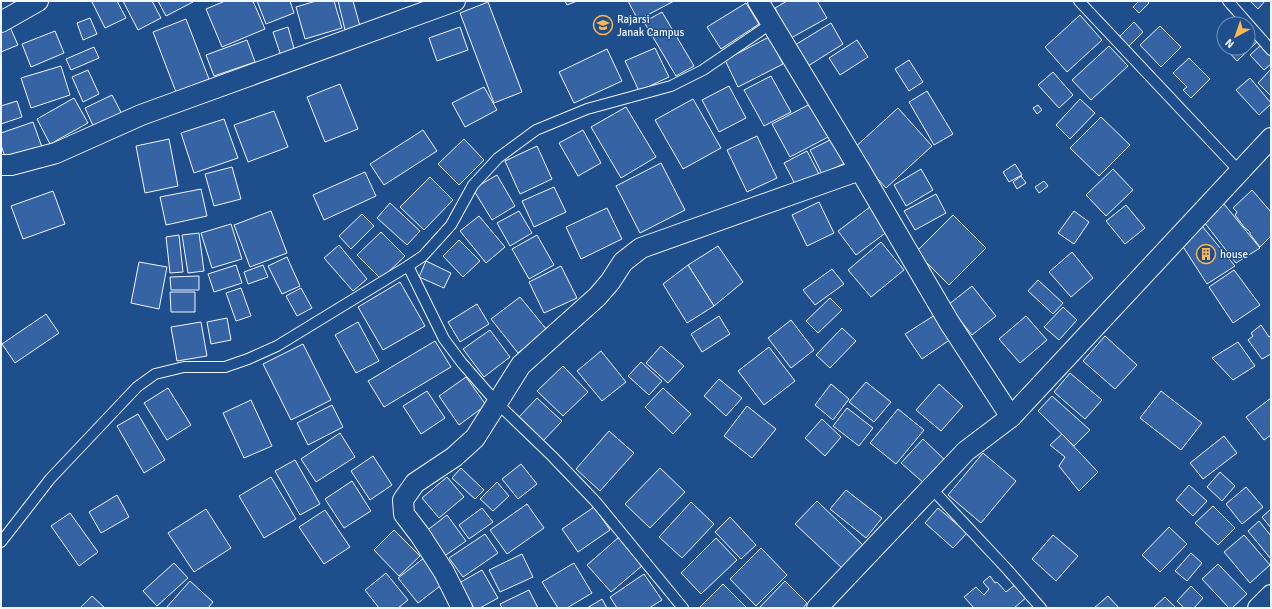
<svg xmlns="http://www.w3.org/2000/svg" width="1272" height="609" font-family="Signika,sans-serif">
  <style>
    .building { fill: #3563a3; stroke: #f2f6ff }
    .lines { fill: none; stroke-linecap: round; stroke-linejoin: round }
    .lane-casing { stroke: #f2f6ff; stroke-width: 12 }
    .street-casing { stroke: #f2f6ff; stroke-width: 22 }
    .lane { stroke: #1f4e8c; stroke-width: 10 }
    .street { stroke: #1f4e8c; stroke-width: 20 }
    .labels { text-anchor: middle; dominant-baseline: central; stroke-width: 3; stroke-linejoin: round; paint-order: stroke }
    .poi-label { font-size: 11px; fill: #f2f6ff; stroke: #1f4e8c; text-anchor: start }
  </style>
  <rect width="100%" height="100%" fill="#1f4e8c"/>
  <g class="building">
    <path d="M94,1H117L126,18L105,28L92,2Z"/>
    <path d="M123,1H152L161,18L138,30Z"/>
    <path d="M158,1H193V2L166,16Z"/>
    <path d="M225,1H253L265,29L222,47L206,9Z"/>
    <path d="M257,1H290L294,13L266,24Z"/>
    <path d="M316,1H334L342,28L305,39L296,7Z"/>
    <path d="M338,1H353L360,26L345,30Z"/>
    <path d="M565,1H577L567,5Z"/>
    <path d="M628,1H674L638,20Z"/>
    <path d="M787,1H817L827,18L791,38L775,8Z"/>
    <path d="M1139,1H1147L1149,3L1139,13L1133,7Z"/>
    <path d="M1250,1H1265L1258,9Z"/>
    <path d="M488,2L522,92L494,103L460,13Z"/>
    <path d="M746,3L759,24L721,49L707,27Z"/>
    <path d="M662,12L694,66L676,76L644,22Z"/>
    <path d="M1080,15L1102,40L1067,72L1045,47Z"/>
    <path d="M90,18L97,34L83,40L77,23Z"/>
    <path d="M186,19L209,79L176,92L153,32Z"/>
    <path d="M1134,22L1143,32L1129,46L1119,37Z"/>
    <path d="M831,23L843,44L808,66L795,45Z"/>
    <path d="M1160,26L1181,47L1161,67L1140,45Z"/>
    <path d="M10,27L18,45L1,52V31Z"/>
    <path d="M288,27L295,52L281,56L273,32Z"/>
    <path d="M460,27L468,50L437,61L429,38Z"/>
    <path d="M1248,27L1260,39L1237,61L1225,48H1248Z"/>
    <path d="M55,31L64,53L31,67L22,44Z"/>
    <path d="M1224,35V47L1218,41Z"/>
    <path d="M769,37L783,64L738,87L725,60Z"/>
    <path d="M247,40L255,62L214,76L206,55Z"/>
    <path d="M857,40L868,57L840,75L829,58Z"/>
    <path d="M1262,44L1271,53V64L1264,70L1250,55Z"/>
    <path d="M1109,46L1128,66L1091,100L1072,80Z"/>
    <path d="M94,47L99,58L71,70L66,59Z"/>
    <path d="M655,48L669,77L639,91L625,61Z"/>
    <path d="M607,49L622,81L574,103L559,72Z"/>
    <path d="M1189,58L1210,79L1191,98L1183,90L1187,87L1173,73Z"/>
    <path d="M909,60L923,82L909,91L895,69Z"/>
    <path d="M61,66L70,95L31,108L21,78Z"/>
    <path d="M1271,69V96L1258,83Z"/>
    <path d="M88,70L99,94L83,102L72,77Z"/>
    <path d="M1053,72L1073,95L1059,108L1038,85Z"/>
    <path d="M771,76L791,112L764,126L744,90Z"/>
    <path d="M1250,78L1271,103V104L1259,115L1236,90Z"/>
    <path d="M340,84L358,129L325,142L307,97Z"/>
    <path d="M729,86L746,118L719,132L702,100Z"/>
    <path d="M484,87L497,110L465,127L452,103Z"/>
    <path d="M927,91L953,134L934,145L909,102Z"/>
    <path d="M112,95L123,116L95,130L85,108Z"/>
    <path d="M74,98L88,123L50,144L37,119Z"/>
    <path d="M693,99L721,148L683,169L655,120Z"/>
    <path d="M1080,99L1095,113L1070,139L1056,125Z"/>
    <path d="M17,101L22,117L1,124V106Z"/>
    <path d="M812,103L830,136L790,157L772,124Z"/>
    <path d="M1038,105L1042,110L1037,114L1033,108Z"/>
    <path d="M626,107L656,157L621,178L591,127Z"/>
    <path d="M898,108L932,146L886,188L852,150Z"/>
    <path d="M274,111L288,147L248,162L234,125Z"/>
    <path d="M1101,117L1130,145L1099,176L1070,148Z"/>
    <path d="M224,119L238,158L194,173L181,133Z"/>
    <path d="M33,122L43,150L7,163L1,145V133Z"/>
    <path d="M423,130L437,151L384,185L370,164Z"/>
    <path d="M583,130L601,163L578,176L559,143Z"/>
    <path d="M757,136L777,178L747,192L727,150Z"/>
    <path d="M834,138L847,162L822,174L810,150Z"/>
    <path d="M169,139L178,186L145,193L136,146Z"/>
    <path d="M464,139L484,160L459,185L438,164Z"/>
    <path d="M537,146L552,179L520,194L505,161Z"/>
    <path d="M807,151L819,174L796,186L784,163Z"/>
    <path d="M661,163L685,210L640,233L616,186Z"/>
    <path d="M1015,164L1022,175L1009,182L1003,172Z"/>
    <path d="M232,167L241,199L214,206L205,174Z"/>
    <path d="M921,169L933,190L906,206L894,185Z"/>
    <path d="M1113,169L1133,190L1106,216L1086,195Z"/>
    <path d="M365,172L376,196L324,220L313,195Z"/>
    <path d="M497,175L515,206L492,220L473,189Z"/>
    <path d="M1021,176L1026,183L1017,189L1013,182Z"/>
    <path d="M430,177L453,200L424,230L400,207Z"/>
    <path d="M1044,181L1048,186L1039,193L1035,187Z"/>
    <path d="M554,187L566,212L534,227L522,201Z"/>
    <path d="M201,189L207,216L166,225L160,197Z"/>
    <path d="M1252,190L1271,212V236L1260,247L1250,234V232L1244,227L1235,215L1237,212L1233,208Z"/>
    <path d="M53,191L65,224L23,239L11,206Z"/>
    <path d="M936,194L946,213L915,230L904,211Z"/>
    <path d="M819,202L834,233L807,246L792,215Z"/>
    <path d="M390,203L420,231L407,245L377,218Z"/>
    <path d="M1224,204L1260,248L1236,263L1204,222Z"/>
    <path d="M1126,205L1145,228L1125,244L1106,221Z"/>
    <path d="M870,207L888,231L856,255L838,231Z"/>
    <path d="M607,208L622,239L581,259L566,227Z"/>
    <path d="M271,211L287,253L250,267L234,225Z"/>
    <path d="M519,211L532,233L510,246L497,223Z"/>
    <path d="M1074,211L1089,222L1074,244L1058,233Z"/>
    <path d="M362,214L374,226L351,249L339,236Z"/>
    <path d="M953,215L986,248L949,285L916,252Z"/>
    <path d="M479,216L505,247L486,263L460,231Z"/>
    <path d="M231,224L242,259L212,268L201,233Z"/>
    <path d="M1202,226L1235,266L1207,284L1180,242Z"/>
    <path d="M381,232L405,256L381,279L357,255Z"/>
    <path d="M199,233L204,271L188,273L182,235Z"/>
    <path d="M179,235L183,272L170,273L166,237Z"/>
    <path d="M537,235L554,265L529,279L512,249Z"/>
    <path d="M459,240L480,261L463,277L443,256Z"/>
    <path d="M881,242L904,270L871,297L848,270Z"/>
    <path d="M339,245L367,279L353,291L324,258Z"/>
    <path d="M718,246L743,282L714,306L688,265Z"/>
    <path d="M1072,252L1093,278L1071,297L1049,272Z"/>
    <path d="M287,257L300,286L282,294L268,266Z"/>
    <path d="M426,261L451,273L444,288L419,277Z"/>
    <path d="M139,262L167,267L159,309L131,303Z"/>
    <path d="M236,265L242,283L214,292L208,274Z"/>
    <path d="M263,265L268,277L248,284L244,272Z"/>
    <path d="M688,265L714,306L687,323L663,284Z"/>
    <path d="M561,266L577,298L544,313L529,282Z"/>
    <path d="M832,269L844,284L815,305L803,290Z"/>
    <path d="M1234,270L1260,305L1233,323L1209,287Z"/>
    <path d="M199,276V290H171L170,277Z"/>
    <path d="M1038,280L1063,303L1053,314L1028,291Z"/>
    <path d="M400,282L425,326L383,350L358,307Z"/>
    <path d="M972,286L996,316L972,335L948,305Z"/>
    <path d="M241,288L251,316L236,321L226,293Z"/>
    <path d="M301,288L312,308L297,316L286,296Z"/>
    <path d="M170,292H195V312H171Z"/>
    <path d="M520,297L547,330L518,353L491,319Z"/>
    <path d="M830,298L842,310L818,333L806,321Z"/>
    <path d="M477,304L489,324L460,342L448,322Z"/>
    <path d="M1063,307L1077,320L1059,340L1044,327Z"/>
    <path d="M46,314L59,333L15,363L2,344Z"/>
    <path d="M935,315L951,339L922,359L905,334Z"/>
    <path d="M719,316L730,334L702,352L691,334Z"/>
    <path d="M1026,316L1047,340L1020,363L999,339Z"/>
    <path d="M227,318L231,340L211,344L207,322Z"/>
    <path d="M791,320L814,350L791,368L768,338Z"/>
    <path d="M201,322L207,356L177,361L171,327Z"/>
    <path d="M358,322L379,361L356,373L335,335Z"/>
    <path d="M1261,325L1269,337L1271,336V354L1262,359L1248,340L1253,336L1251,333Z"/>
    <path d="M842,328L856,341L830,368L816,355Z"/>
    <path d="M490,330L510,357L484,377L463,349Z"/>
    <path d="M1105,336L1137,365L1115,389L1083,361Z"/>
    <path d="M435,341L451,367L384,407L368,381Z"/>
    <path d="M1238,342L1255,366L1233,380L1212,358Z"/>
    <path d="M303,344L331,400L291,420L263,364Z"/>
    <path d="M661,346L684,366L668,383L646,363Z"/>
    <path d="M769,347L795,381L764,405L738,371Z"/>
    <path d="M601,351L626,382L602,401L577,371Z"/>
    <path d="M641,362L662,381L649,395L628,376Z"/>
    <path d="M563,366L588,392L563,416L537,391Z"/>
    <path d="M1070,373L1102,400L1085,419L1054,392Z"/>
    <path d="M466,377L486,405L459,425L439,396Z"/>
    <path d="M719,379L742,398L726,416L704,396Z"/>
    <path d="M866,382L891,402L874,422L849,402Z"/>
    <path d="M831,384L849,399L833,420L815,405Z"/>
    <path d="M939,384L963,406L941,431L916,410Z"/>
    <path d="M168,388L191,425L167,440L144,403Z"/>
    <path d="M663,388L691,414L673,434L645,407Z"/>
    <path d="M427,391L445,418L421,434L403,406Z"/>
    <path d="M1161,391L1202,423L1181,450L1140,418Z"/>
    <path d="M1052,396L1090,430L1074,446L1038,411Z"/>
    <path d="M537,398L562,421L543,441L519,417Z"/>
    <path d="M1271,398V435L1264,440L1246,417Z"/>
    <path d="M251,400L272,446L244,458L223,413Z"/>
    <path d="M332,405L343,427L308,445L297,423Z"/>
    <path d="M747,406L776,429L752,458L724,436Z"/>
    <path d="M847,408L873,428L859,446L833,426Z"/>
    <path d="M898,409L924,430L896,464L870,443Z"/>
    <path d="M138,414L165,460L144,473L117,426Z"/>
    <path d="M822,419L841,437L825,456L805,438Z"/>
    <path d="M609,431L634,453L600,491L576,469Z"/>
    <path d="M340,433L355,457L316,482L301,459Z"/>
    <path d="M1062,434L1098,472L1079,491L1059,466L1065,457L1050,445Z"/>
    <path d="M1224,436L1237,453L1203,479L1190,463Z"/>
    <path d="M923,439L946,461L925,484L901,463Z"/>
    <path d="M983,453L1016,481L981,523L948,495Z"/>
    <path d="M373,456L392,485L370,500L351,471Z"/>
    <path d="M295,460L320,504L300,515L275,471Z"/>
    <path d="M521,464L537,484L518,499L502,479Z"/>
    <path d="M461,468L484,490L475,499L452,478Z"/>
    <path d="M660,468L685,492L650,528L625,504Z"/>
    <path d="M1220,472L1235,486L1222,501L1207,487Z"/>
    <path d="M271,477L296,519L264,538L239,496Z"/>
    <path d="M447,477L464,497L439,518L422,498Z"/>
    <path d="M352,481L371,511L344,528L325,499Z"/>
    <path d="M497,482L509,496L493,511L480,499Z"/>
    <path d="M1189,485L1207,501L1193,516L1176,500Z"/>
    <path d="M1246,487L1263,507L1242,524L1226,504Z"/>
    <path d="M846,490L882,518L866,538L830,509Z"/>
    <path d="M117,495L129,517L101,533L89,512Z"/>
    <path d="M817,501L865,547L844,570L795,524Z"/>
    <path d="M691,502L714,524L682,558L659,537Z"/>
    <path d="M527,504L544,528L507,554L490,530Z"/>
    <path d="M1213,506L1235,528L1218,545L1195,523Z"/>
    <path d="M594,507L610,530L578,552L562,529Z"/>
    <path d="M482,508L493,522L469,539L459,525Z"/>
    <path d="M938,508L967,533L953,548L925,523Z"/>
    <path d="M206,509L231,548L194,572L168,533Z"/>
    <path d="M1271,509V528L1262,517Z"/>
    <path d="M325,510L350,547L324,564L299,527Z"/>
    <path d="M70,513L98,552L79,566L51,526Z"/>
    <path d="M447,515L466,541L443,557L425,532Z"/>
    <path d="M730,517L756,545L741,559L715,532Z"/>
    <path d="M1259,521L1271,536V559L1248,531Z"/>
    <path d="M1169,527L1187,544L1160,572L1142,555Z"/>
    <path d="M394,530L420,556L399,576L374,550Z"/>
    <path d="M485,534L498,553L463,577L449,558Z"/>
    <path d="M1053,535L1078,556L1056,581L1032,559Z"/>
    <path d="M1244,535L1270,565L1250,583L1224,552Z"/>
    <path d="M619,537L643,565L611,592L587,565Z"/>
    <path d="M716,538L737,560L701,594L681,573Z"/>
    <path d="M761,548L787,575L756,606L730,579Z"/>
    <path d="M1191,553L1202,563L1187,581L1175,571Z"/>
    <path d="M522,554L533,577L500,592L489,570Z"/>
    <path d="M424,558L444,583L418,603L398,578Z"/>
    <path d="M174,563L188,578L157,606L143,591Z"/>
    <path d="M574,563L592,593L567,608H558L542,582Z"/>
    <path d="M1218,564L1247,594L1232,608H1229L1202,579Z"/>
    <path d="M482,570L498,598L480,608H474L459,583Z"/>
    <path d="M386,573L408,600L398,608H379L365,590Z"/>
    <path d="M644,574L662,600L649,608H617L610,597Z"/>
    <path d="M990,576L995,583L997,582L1006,592L1016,584L1028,596L1014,608H974L964,597L976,587L984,595L989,589L983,582Z"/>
    <path d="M190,581L213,602L208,608H166Z"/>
    <path d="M785,581L807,603L803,608H759Z"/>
    <path d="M723,584L747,608H699Z"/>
    <path d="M1191,586L1203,598L1194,608H1184L1177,601Z"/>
    <path d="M529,590L538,608H502L500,604Z"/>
    <path d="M92,596L105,608H80Z"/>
    <path d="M1108,596L1119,608H1094Z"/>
    <path d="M1165,597L1176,608H1153Z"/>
    <path d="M602,599L607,608H587Z"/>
  </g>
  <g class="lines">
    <defs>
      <g id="lane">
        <path d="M1079,1L1240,172"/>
        <path d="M1228,1L1271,50"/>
        <path d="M408,266L423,256L451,225L473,185L498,158L536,130L587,109L671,86L703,70L772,23"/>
        <path d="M931,488L1006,568L1041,608"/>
        <path d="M1,542L50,479L137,387L155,374L184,367H225L248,359L277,346L408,266L444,339L462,363L497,403L552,456L596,502L683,608"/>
      </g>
      <g id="street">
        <path d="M758,1L860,170L949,322L1011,417L1271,138"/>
        <path d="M1,22L38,1"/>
        <path d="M1,165H11L56,153L141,115L455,1"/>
        <path d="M462,608L444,572L420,535L404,514L403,500L415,483L454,457L475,438L521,365L597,297L610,282L623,262L641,248L860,170"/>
        <path d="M817,608L966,451L1011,417"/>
        <path d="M1258,608L1271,595"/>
      </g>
    </defs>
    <use href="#lane" class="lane-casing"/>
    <use href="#street" class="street-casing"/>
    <use href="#lane" class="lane"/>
    <use href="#street" class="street"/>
  </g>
  <defs>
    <symbol id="university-ring" viewBox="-11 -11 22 22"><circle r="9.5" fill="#1f4e8c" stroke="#ffb74d" stroke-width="1.5"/><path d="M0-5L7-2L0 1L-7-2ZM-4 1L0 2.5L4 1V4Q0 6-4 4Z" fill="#ffb74d"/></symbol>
    <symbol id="building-ring" viewBox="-11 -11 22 22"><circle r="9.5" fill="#1f4e8c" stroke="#ffb74d" stroke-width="1.5"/><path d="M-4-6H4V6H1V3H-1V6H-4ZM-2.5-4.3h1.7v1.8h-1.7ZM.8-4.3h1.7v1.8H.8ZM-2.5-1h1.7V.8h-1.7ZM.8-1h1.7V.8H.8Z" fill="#ffb74d"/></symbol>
  </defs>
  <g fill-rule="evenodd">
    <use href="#university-ring" x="592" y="14" width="22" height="22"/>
    <use href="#building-ring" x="1195" y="243" width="22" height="22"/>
  </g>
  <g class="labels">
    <g class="poi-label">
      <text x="617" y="19">Rajarsi<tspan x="617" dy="13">Janak Campus</tspan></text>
      <text x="1220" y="254">house</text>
    </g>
  </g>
  <rect width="1272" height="609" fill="none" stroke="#f2f6ff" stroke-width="4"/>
  <g transform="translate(1236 36) rotate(220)"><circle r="19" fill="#1f4e8c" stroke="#7391ba"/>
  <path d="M0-3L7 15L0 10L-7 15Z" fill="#ffb74d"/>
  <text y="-6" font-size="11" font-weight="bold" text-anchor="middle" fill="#f2f6ff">N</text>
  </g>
</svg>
